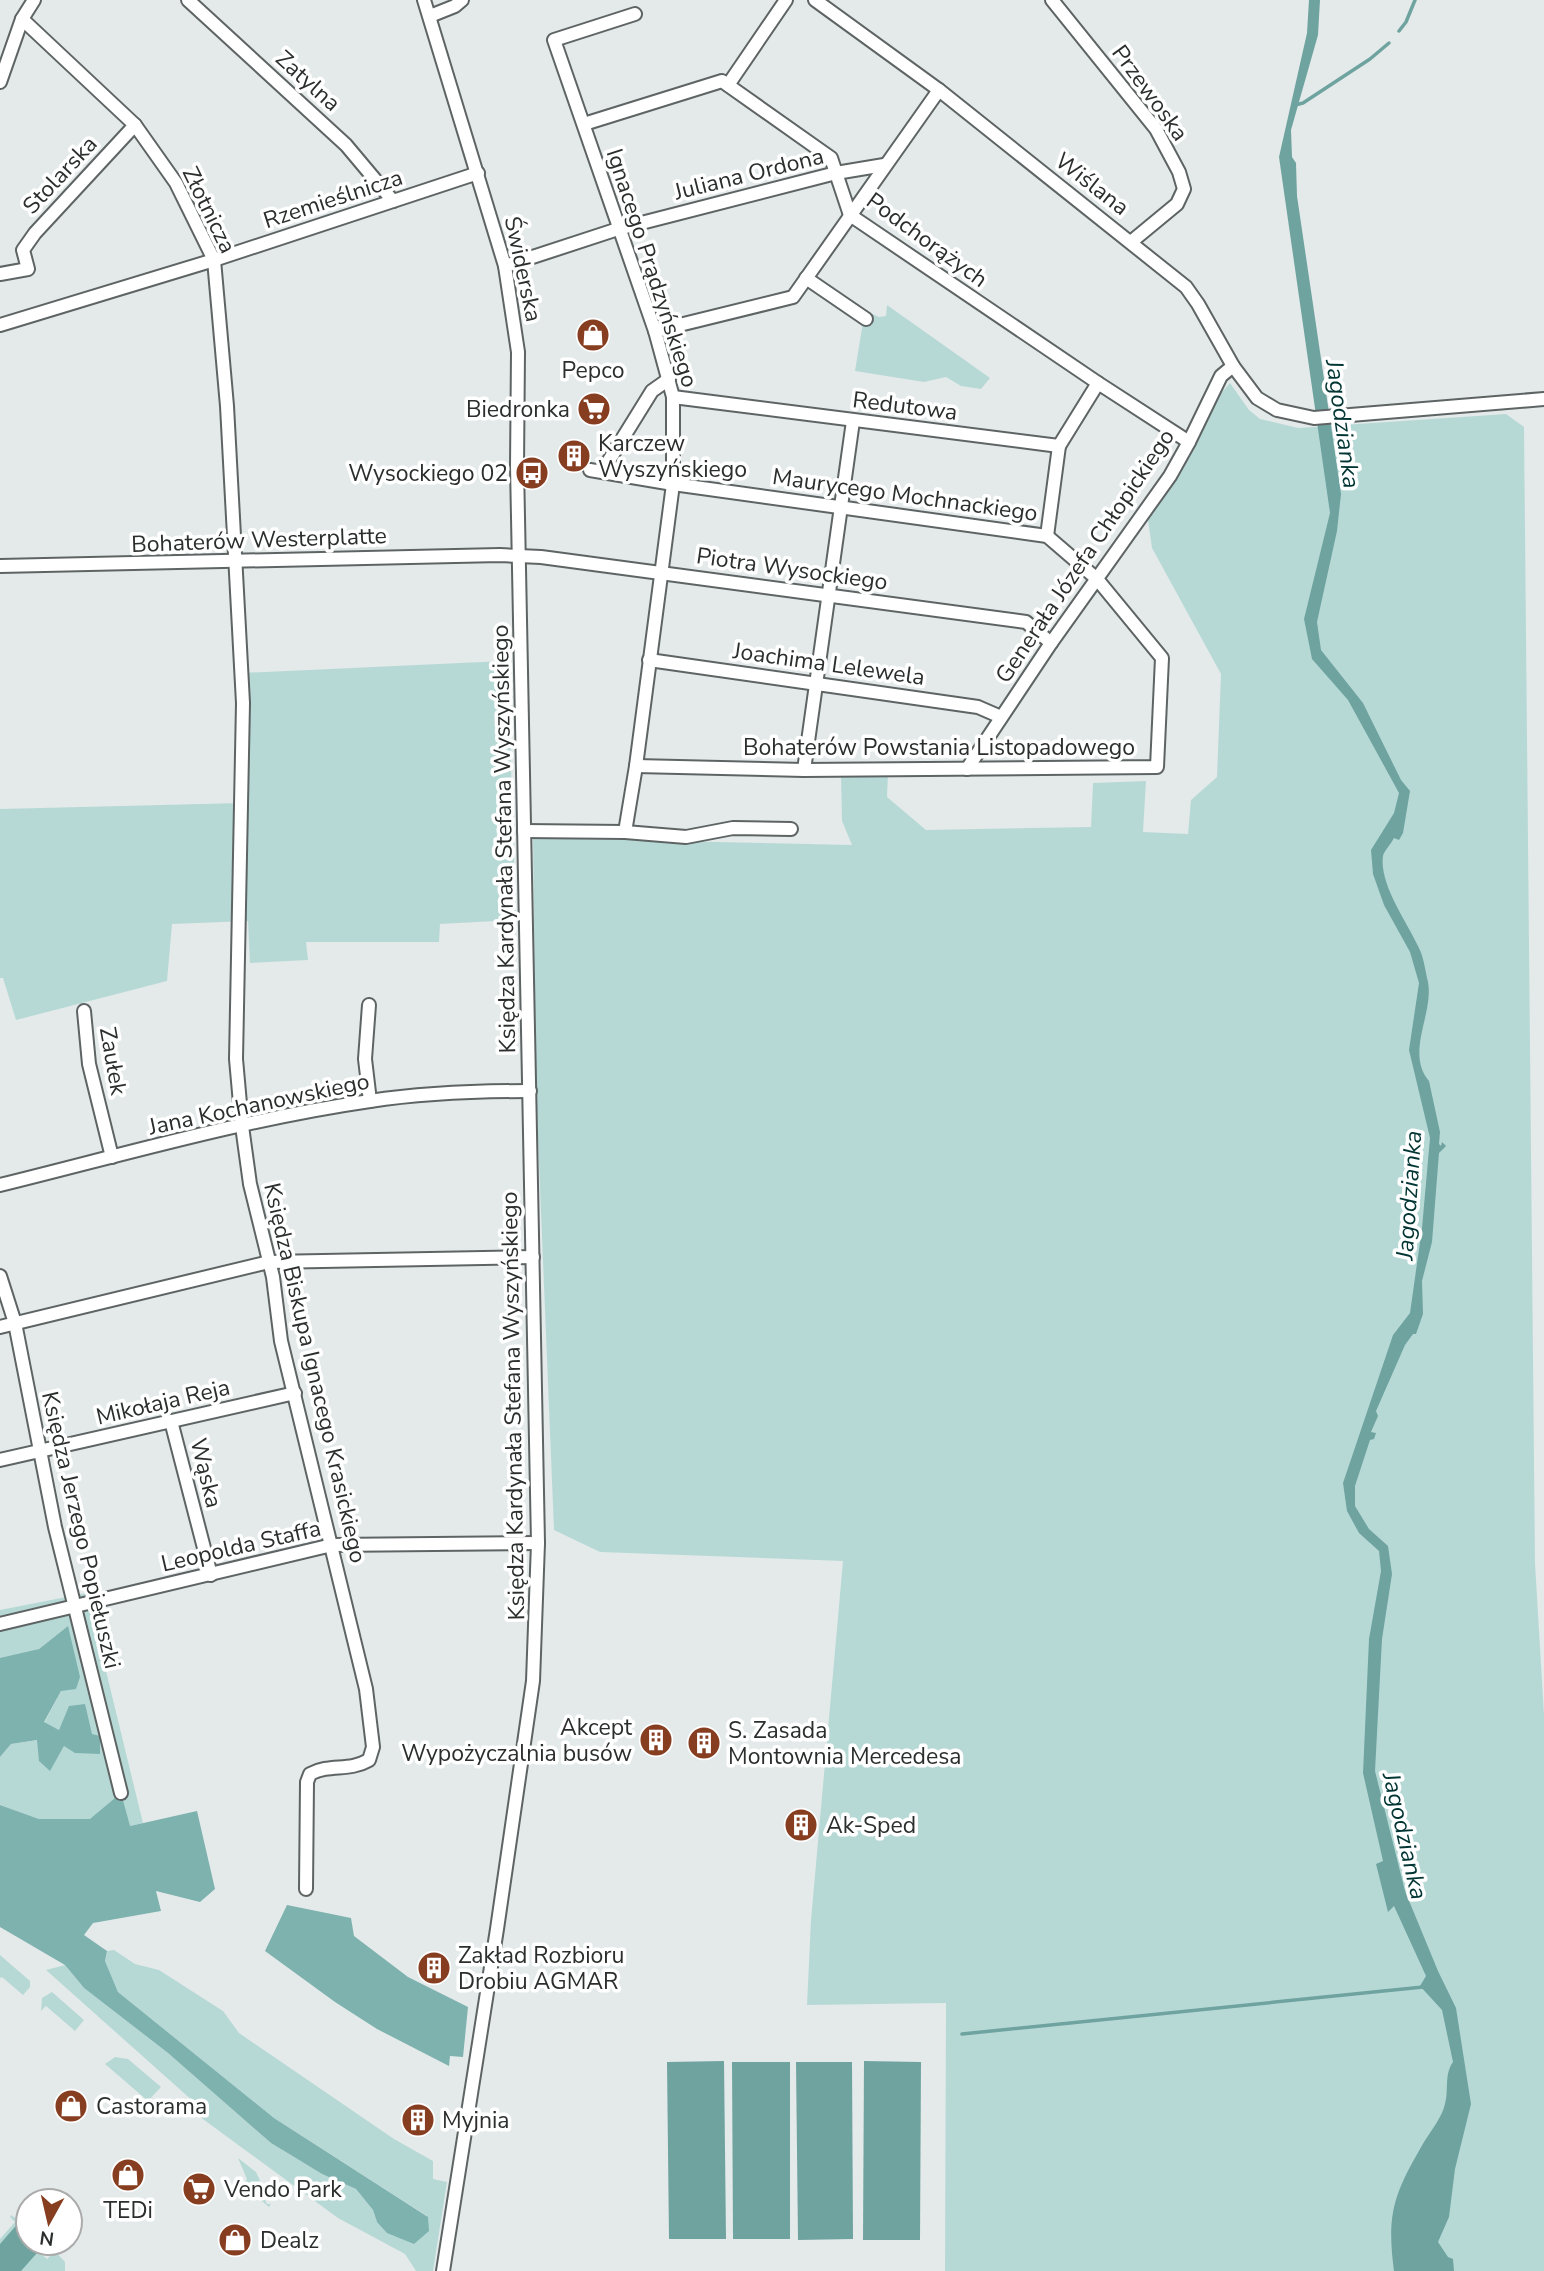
<svg xmlns="http://www.w3.org/2000/svg" width="1544" height="2271" font-family="'Nunito Sans',sans-serif">
  <style>
    .green { fill: #b7d9d6 }
    .forest { fill: #7eb2af }
    .water { fill: #6fa3a0 }
    .lines { fill: none; stroke-linecap: round; stroke-linejoin: round }
    .stream { stroke: #6fa3a0; stroke-width: 3.5 }
    .minor-casing { stroke: #5e6464; stroke-width: 16 }
    .minor { stroke: #fff; stroke-width: 12 }
    .labels { text-anchor: middle; dominant-baseline: central; stroke-width: 7; stroke-linejoin: round; paint-order: stroke }
    .street-label { font-size: 23px; fill: #2c2e2e; stroke: #fff }
    .poi-label { font-size: 23px; fill: #2c2e2e; stroke: #fff; text-anchor: start }
    .water-label { font-size: 24px; font-style: italic; fill: #003533; stroke: #fff }
  </style>
  <rect width="100%" height="100%" fill="#e4eaea"/>
  <g class="green">
    <path d="M887,305L990,378L981,389L961,386L946,377L924,382L855,371L863,322L868,312L879,317L886,316Z"/>
    <path d="M1230,383L1249,410L1260,419L1298,428L1506,414L1524,427L1535,1563L1544,1715V2271H945L946,2003L807,2005L811,1920L843,1561L600,1552L554,1530L536,1090L533,838L852,845L842,821L841,775L888,774L887,797L926,830L1091,827L1093,783L1146,781L1143,832L1188,834L1191,800L1217,777L1221,674L1152,548L1148,520L1222,392Z"/>
    <path d="M504,661L508,675L516,920L440,924L439,942H306L308,960L250,963L248,921L172,924L167,981L16,1020L3,978H0V809L242,803L241,673Z"/>
    <path d="M87,1593L143,1823L130,1826L90,1819H39L0,1805V1757L11,1744L38,1740L50,1770L64,1746L59,1730L44,1723L61,1691L68,1626L39,1649L5,1659L0,1658V1610Z"/>
    <path d="M114,1950L135,1964L159,1970L223,2011L239,2033L394,2139L433,2161V2179L447,2182L433,2271H416L405,2254L338,2218L196,2114L192,2108L194,2102L46,1970L65,1965L84,1988L168,2053L271,2143L322,2174L356,2189L373,2210L377,2222L427,2216L274,2118L118,1992L105,1961L107,1951Z"/>
    <path d="M0,1955L30,1981V1987L23,1995L2,1977L0,1978Z"/>
    <path d="M52,1992L84,2020L75,2031L46,2006L41,2011L42,1998Z"/>
    <path d="M115,2057L128,2059L161,2087L148,2101L105,2064Z"/>
    <path d="M238,2158L256,2172L267,2196L264,2198L267,2204H271L269,2207L243,2185L247,2179Z"/>
    <path d="M11,2215L28,2227V2243H45L39,2252L47,2259L55,2251L65,2262V2271H0V2239L15,2222L10,2217Z"/>
  </g>
  <g class="forest">
    <path d="M68,1626L80,1677L76,1689L61,1691L44,1722L59,1730L69,1706L85,1704L92,1734L100,1736V1754L75,1753L64,1746L50,1771L39,1761L37,1740L11,1744L0,1757V1658L39,1649Z"/>
    <path d="M121,1793L130,1826L197,1811L215,1889L200,1902L156,1891L161,1911L93,1923L84,1935L107,1951L105,1961L118,1992L274,2118L428,2217L429,2231L414,2244L387,2233L377,2222L373,2210L356,2189L322,2174L271,2143L168,2053L84,1988L65,1965L0,1927V1805L39,1819H90Z"/>
    <path d="M287,1905L351,1918L354,1936L408,1977L468,2007L463,2057L450,2056L449,2066L377,2029L335,2002L265,1951Z"/>
  </g>
  <g class="water">
    <path d="M1309,0H1320L1318,35L1291,130L1292,157L1296,163L1297,196L1341,494L1337,531L1317,622L1321,650L1363,703L1401,780L1410,791L1403,833L1399,840L1394,838C1391,844 1384,851 1383,856C1379,884 1407,922 1418,946C1424,957 1425,970 1428,982C1434,1014 1405,1052 1429,1081L1440,1132L1439,1144L1441,1146L1442,1142L1446,1146L1439,1153L1432,1242L1422,1281L1423,1314L1416,1334H1413L1405,1345L1376,1411L1378,1416L1371,1432L1376,1433L1374,1439L1370,1440L1355,1486V1506L1369,1529L1388,1546L1392,1574L1382,1639L1375,1771L1405,1891L1438,1971L1456,2008L1471,2104L1455,2169L1449,2217L1438,2242L1448,2257L1453,2259L1454,2271H1394C1386,2212 1395,2192 1424,2142C1431,2131 1442,2117 1445,2104C1449,2090 1444,2074 1453,2062L1442,2010L1420,1986L1426,1976L1394,1906L1388,1912L1376,1864L1383,1861L1363,1773L1369,1639L1381,1571L1379,1551L1359,1533L1347,1511L1343,1483L1393,1335L1410,1313L1422,1228L1430,1138L1409,1050L1419,983L1410,952L1384,905L1373,874L1371,850L1394,813L1399,793L1348,700L1312,659L1304,619L1330,513L1279,157L1307,33Z"/>
    <path d="M724,2061L726,2239H669L667,2062Z"/>
    <path d="M864,2061L921,2062L920,2240H863Z"/>
    <path d="M732,2062H790V2239H733Z"/>
    <path d="M796,2062H852L853,2239L798,2240Z"/>
    <path d="M20,2221L28,2228V2243L45,2244L21,2271H0V2244Z"/>
  </g>
  <g class="lines">
    <g class="stream">
      <path d="M1399,31L1406,22L1415,0"/>
      <path d="M1295,105L1303,103L1370,59L1389,43"/>
      <path d="M962,2034L1423,1987"/>
    </g>
    <defs>
      <g id="minor">
        <path d="M188,0L346,145L393,201"/>
        <path d="M424,0L505,266L518,352L517,466L538,1543L533,1681L497,1929L443,2271"/>
        <path d="M815,0L939,90L1186,287L1198,304L1233,366L1257,398L1277,410L1314,418L1544,399"/>
        <path d="M1052,0L1156,129L1179,172L1184,189L1177,204L1131,242"/>
        <path d="M430,16L455,6L462,0"/>
        <path d="M22,19L135,125L176,183L214,260L227,406L243,703L236,1059L242,1126L250,1184L273,1277L281,1341L366,1689L373,1747L369,1760C348,1772 331,1763 310,1774L307,1782L306,1889"/>
        <path d="M0,82L22,19L34,0"/>
        <path d="M728,85L786,0"/>
        <path d="M584,124L722,81L831,158L850,215L1098,383L1189,442"/>
        <path d="M505,266L618,229L836,173L884,165"/>
        <path d="M0,274L28,269L23,250L35,233L135,125"/>
        <path d="M806,278L866,319"/>
        <path d="M0,325L214,260L478,173"/>
        <path d="M655,331L793,297L939,90"/>
        <path d="M673,397L1059,446L1098,383"/>
        <path d="M590,470L673,484L1047,536L1097,579L1162,658L1157,767L804,770L636,766"/>
        <path d="M609,472L608,462L652,391L669,379"/>
        <path d="M1047,536L1059,446"/>
        <path d="M0,566L500,555L541,557L1026,622L1051,643"/>
        <path d="M649,660L978,707L1001,717"/>
        <path d="M967,769L1051,643L1170,476L1189,442L1221,376L1233,366"/>
        <path d="M804,770L853,421"/>
        <path d="M524,831L625,832L636,766L673,484V397L655,331L554,40L635,14"/>
        <path d="M625,832L686,837L733,828L791,829"/>
        <path d="M369,1005L365,1059L370,1101"/>
        <path d="M84,1011L89,1064L112,1157"/>
        <path d="M0,1185C122,1155 245,1119 370,1101C423,1093 476,1091 530,1091"/>
        <path d="M0,1276L15,1323L55,1527L121,1793"/>
        <path d="M0,1327L269,1262L533,1257"/>
        <path d="M171,1421L211,1575"/>
        <path d="M0,1460L295,1393"/>
        <path d="M0,1624L332,1545L538,1543"/>
      </g>
    </defs>
    <use href="#minor" class="minor-casing"/>
    <use href="#minor" class="minor"/>
  </g>
  <defs>
    <symbol id="shop-disc" viewBox="-11 -11 22 22"><circle r="9.5" fill="#863d20" stroke="#fff"/><path d="M-5-2.5h2.3a2.7 3.5 0 0 1 5.4 0H5L5.5 6h-11ZM-1.5-2.5h3a1.5 2.3 0 0 0-3 0Z" fill="#fff"/></symbol>
    <symbol id="supermarket-disc" viewBox="-11 -11 22 22"><circle r="9.5" fill="#863d20" stroke="#fff"/><path d="M-6-5.5h2.5l.6 2H6L4.5 2H-2.5L-4.4-4H-6ZM-1.5 3.2a1.3 1.3 0 1 0 .1 0ZM3 3.2a1.3 1.3 0 1 0 .1 0Z" fill="#fff"/></symbol>
    <symbol id="building-disc" viewBox="-11 -11 22 22"><circle r="9.5" fill="#863d20" stroke="#fff"/><path d="M-4-6H4V6H1V3H-1V6H-4ZM-2.5-4.3h1.7v1.8h-1.7ZM.8-4.3h1.7v1.8H.8ZM-2.5-1h1.7V.8h-1.7ZM.8-1h1.7V.8H.8Z" fill="#fff"/></symbol>
    <symbol id="bus-disc" viewBox="-11 -11 22 22"><circle r="9.5" fill="#863d20" stroke="#fff"/><path d="M-5-6H5V4H4V6H2V4H-2V6H-4V4H-5ZM-3.5-4V0h7V-4ZM-3.5 1.2v1.5H-2V1.2ZM2 1.2v1.5H3.5V1.2Z" fill="#fff"/></symbol>
  </defs>
  <g fill-rule="evenodd">
    <use href="#shop-disc" x="574" y="316" width="38" height="38"/>
    <use href="#supermarket-disc" x="575" y="390" width="38" height="38"/>
    <use href="#building-disc" x="555" y="437" width="38" height="38"/>
    <use href="#bus-disc" x="513" y="454" width="38" height="38"/>
    <use href="#building-disc" x="637" y="1721" width="38" height="38"/>
    <use href="#building-disc" x="685" y="1724" width="38" height="38"/>
    <use href="#building-disc" x="782" y="1806" width="38" height="38"/>
    <use href="#building-disc" x="415" y="1949" width="38" height="38"/>
    <use href="#shop-disc" x="52" y="2087" width="38" height="38"/>
    <use href="#building-disc" x="399" y="2101" width="38" height="38"/>
    <use href="#shop-disc" x="109" y="2156" width="38" height="38"/>
    <use href="#supermarket-disc" x="180" y="2170" width="38" height="38"/>
    <use href="#shop-disc" x="216" y="2221" width="38" height="38"/>
  </g>
  <g class="labels">
    <g class="street-label">
      <text transform="translate(308 81) rotate(42)">Zatylna</text>
      <text transform="translate(1150 93) rotate(54)">Przewoska</text>
      <text transform="translate(749 174) rotate(-14)">Juliana Ordona</text>
      <text transform="translate(60 175) rotate(-47)">Stolarska</text>
      <text transform="translate(1092 184) rotate(38)">Wiślana</text>
      <text transform="translate(333 199) rotate(-18)">Rzemieślnicza</text>
      <text transform="translate(209 210) rotate(64)">Złotnicza</text>
      <text transform="translate(927 240) rotate(36)">Podchorążych</text>
      <text transform="translate(652 268) rotate(72)">Ignacego Prądzyńskiego</text>
      <text transform="translate(523 269) rotate(78)">Świderska</text>
      <text transform="translate(905 406) rotate(7)">Redutowa</text>
      <text transform="translate(905 495) rotate(8)">Maurycego Mochnackiego</text>
      <text transform="translate(259 540) rotate(-2)">Bohaterów Westerplatte</text>
      <text transform="translate(1085 556) rotate(-56)">Generała Józefa Chłopickiego</text>
      <text transform="translate(792 569) rotate(8)">Piotra Wysockiego</text>
      <text transform="translate(829 664) rotate(8)">Joachima Lelewela</text>
      <text x="939" y="747">Bohaterów Powstania Listopadowego</text>
      <text transform="translate(504 839) rotate(-91)">Księdza Kardynała Stefana Wyszyńskiego</text>
      <text transform="translate(113 1061) rotate(80)">Zaułek</text>
      <text transform="translate(259 1104) rotate(-12)">Jana Kochanowskiego</text>
      <text transform="translate(315 1373) rotate(77)">Księdza Biskupa Ignacego Krasickiego</text>
      <text transform="translate(163 1402) rotate(-13)">Mikołaja Reja</text>
      <text transform="translate(513 1406) rotate(-91)">Księdza Kardynała Stefana Wyszyńskiego</text>
      <text transform="translate(206 1473) rotate(76)">Wąska</text>
      <text transform="translate(81 1530) rotate(77)">Księdza Jerzego Popiełuszki</text>
      <text transform="translate(241 1546) rotate(-13)">Leopolda Staffa</text>
    </g>
    <g class="poi-label">
      <text x="593" y="370" text-anchor="middle">Pepco</text>
      <text x="570" y="409" text-anchor="end">Biedronka</text>
      <text x="598" y="443">Karczew<tspan x="598" dy="26">Wyszyńskiego</tspan></text>
      <text x="508" y="473" text-anchor="end">Wysockiego 02</text>
      <text x="632" y="1727" text-anchor="end">Akcept<tspan x="632" dy="26">Wypożyczalnia busów</tspan></text>
      <text x="728" y="1730">S. Zasada<tspan x="728" dy="26">Montownia Mercedesa</tspan></text>
      <text x="826" y="1825">Ak-Sped</text>
      <text x="458" y="1955">Zakład Rozbioru<tspan x="458" dy="26">Drobiu AGMAR</tspan></text>
      <text x="96" y="2106">Castorama</text>
      <text x="442" y="2120">Myjnia</text>
      <text x="224" y="2189">Vendo Park</text>
      <text x="128" y="2210" text-anchor="middle">TEDi</text>
      <text x="260" y="2240">Dealz</text>
    </g>
    <g class="water-label">
      <text transform="translate(1343 424) rotate(82)">Jagodzianka</text>
      <text transform="translate(1409 1195) rotate(-86)">Jagodzianka</text>
      <text transform="translate(1405 1836) rotate(77)">Jagodzianka</text>
    </g>
  </g>
  <g transform="translate(49 2222) rotate(188)"><circle r="33" fill="#ffffff" stroke="#ababab" stroke-width="2"/>
  <path d="M0-5L12 26L0 18L-12 26Z" fill="#863d20"/>
  <text y="-10" font-size="19" font-weight="bold" text-anchor="middle" fill="#2c2e2e">N</text>
  </g>
</svg>
